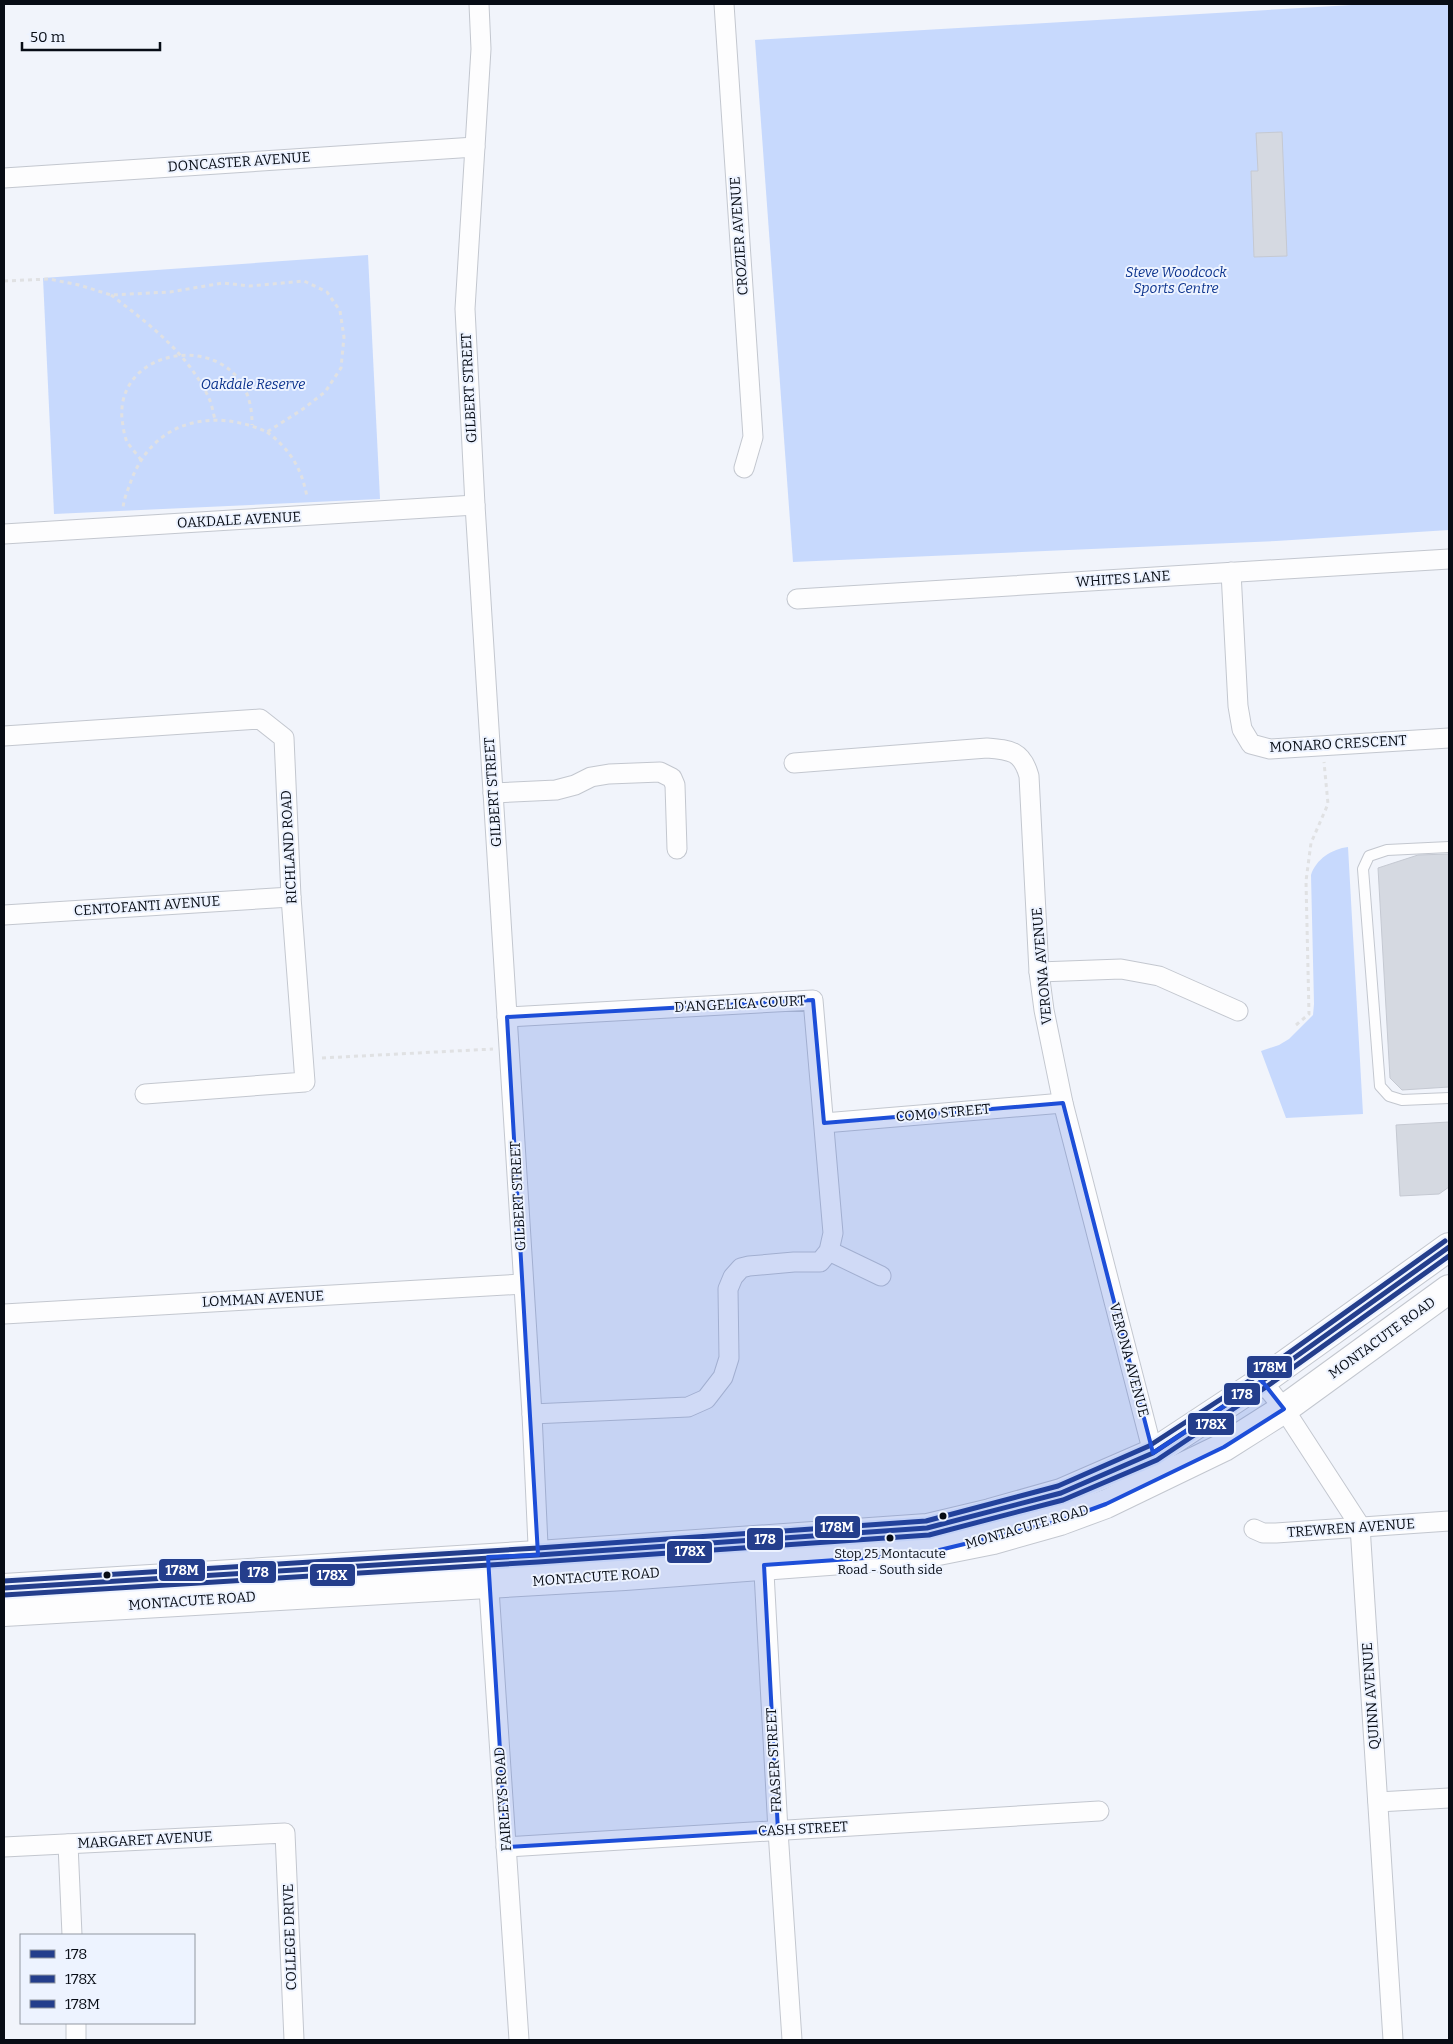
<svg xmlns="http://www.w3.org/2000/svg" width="1453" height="2044" font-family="Bitter,serif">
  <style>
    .green { fill: #c7d9fd }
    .building { fill: #d5d9e1; stroke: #c5c9d2 }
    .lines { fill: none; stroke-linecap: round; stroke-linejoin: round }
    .lane-casing { stroke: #c3c7cf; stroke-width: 12 }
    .street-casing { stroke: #c3c7cf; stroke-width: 21 }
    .secondary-casing { stroke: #c3c7cf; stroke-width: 30 }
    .path { stroke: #e0e1e3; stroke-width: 3; stroke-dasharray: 4 4; stroke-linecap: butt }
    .lane { stroke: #fdfdfe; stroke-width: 10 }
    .street { stroke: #fdfdfe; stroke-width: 19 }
    .secondary { stroke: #fdfdfe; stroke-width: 28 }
    .bus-1-casing { stroke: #edf3ff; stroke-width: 9 }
    .bus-2-casing { stroke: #edf3ff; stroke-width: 9 }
    .bus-3-casing { stroke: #edf3ff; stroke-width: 9 }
    .bus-1 { stroke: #243e8c; stroke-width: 5 }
    .bus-2 { stroke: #243e8c; stroke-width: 5 }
    .bus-3 { stroke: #243e8c; stroke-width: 5 }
    .marked { fill: #1d4ed8; fill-opacity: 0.2; stroke: #1d4ed8; stroke-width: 4; stroke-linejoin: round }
    .bus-dot { fill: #070c15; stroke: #edf3ff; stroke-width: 2 }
    .labels { text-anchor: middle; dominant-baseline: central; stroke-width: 4; stroke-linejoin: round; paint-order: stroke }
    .bus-label { font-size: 13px; fill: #070c15; stroke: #edf3ff }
    .street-label { font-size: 14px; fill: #070c15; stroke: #edf3ff }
    .park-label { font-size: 14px; font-style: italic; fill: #0b338d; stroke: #edf3ff }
    .line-badge { stroke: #edf3ff; stroke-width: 2 }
    .badge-label { font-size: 14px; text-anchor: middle; font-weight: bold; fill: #fff }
  </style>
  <rect width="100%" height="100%" fill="#f1f4fb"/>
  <g class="green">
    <path d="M1369,4H1449V530L1276,541L793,562L755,40Z"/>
    <path d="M368,255L380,499L54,514L43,278Z"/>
    <path d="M1348,847L1363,1114L1286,1118L1261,1051L1279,1045L1289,1039L1313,1015L1314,1004L1311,875C1316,859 1332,849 1348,847Z"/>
  </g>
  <g class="building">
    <path d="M1282,132L1287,256L1254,257L1251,171H1258L1256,133Z"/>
    <path d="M1449,854V1087L1402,1090L1390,1078L1378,868L1418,855Z"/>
    <path d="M1449,1122V1187L1439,1194L1400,1196L1396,1125Z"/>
  </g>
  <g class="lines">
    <defs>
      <path id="lane" d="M1449,847L1387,850L1369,856L1363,869L1380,1086L1389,1096L1402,1100L1449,1098"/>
      <g id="street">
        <path d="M479,4L481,49L465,309L475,505L532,1414L539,1567"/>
        <path d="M724,4L753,437L744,468"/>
        <path d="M4,178L475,147"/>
        <path d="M4,534L475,505"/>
        <path d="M1231,572L1238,706L1242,729L1251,744L1270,749L1449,738"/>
        <path d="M797,599L1449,559"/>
        <path d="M4,736L260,719L284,738L291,897L305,1082L145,1094"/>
        <path d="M794,763L987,748C1011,750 1022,751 1029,776L1039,972L1044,1010L1063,1103L1153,1453"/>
        <path d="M493,793L556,790L575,785L591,777L609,774L660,772L672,778L675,785L677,849"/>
        <path d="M4,915L291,897"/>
        <path d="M1039,972L1121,969L1159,976L1238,1011"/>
        <path d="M507,1017L813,1000L833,1233L829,1251L820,1262H794L749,1266L741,1268L733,1277L728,1289L729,1358L723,1377L706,1399L688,1407L532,1414"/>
        <path d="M824,1123L1063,1103"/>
        <path d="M829,1251L881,1276"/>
        <path d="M4,1314L523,1284"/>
        <path d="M1262,1381L1284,1409L1360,1526L1393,2040"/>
        <path d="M1254,1529L1263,1533H1276L1449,1521"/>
        <path d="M763,1554L778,1831L792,2040"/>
        <path d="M488,1574L519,2040"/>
        <path d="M1378,1802L1449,1798"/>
        <path d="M68,1844L72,1935"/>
        <path d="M4,1847L285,1833L294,2040"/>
        <path d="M506,1847L1099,1811"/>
        <path d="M76,2023V2040"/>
      </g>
      <g id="secondary">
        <path d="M4,1588L538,1555L927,1528L990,1513L1061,1493L1153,1453L1262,1381L1449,1247"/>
        <path d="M4,1612L625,1576L923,1554L993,1540L1060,1521L1106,1504L1224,1447L1284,1409L1449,1289"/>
      </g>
    </defs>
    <use href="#lane" class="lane-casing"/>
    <use href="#street" class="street-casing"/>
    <use href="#secondary" class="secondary-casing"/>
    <g class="path">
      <path d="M4,281L49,279L79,285L111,295L170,292L223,283L250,286L304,281L327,292L340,311L344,337L341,368L325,392L303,409L267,432C212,407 153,421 131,481C128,490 123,500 123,510"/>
      <path d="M111,295C148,323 185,351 207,394C211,401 213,411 215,420"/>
      <path d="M267,432C290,449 302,469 307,497"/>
      <path d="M141,460C137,454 131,448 127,442C124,435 123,426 122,419C115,339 254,327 252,425"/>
      <path d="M1296,1025L1309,1014L1306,881L1311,843L1328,804L1324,762"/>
      <path d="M322,1058L493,1049"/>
    </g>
    <use href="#lane" class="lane"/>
    <use href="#street" class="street"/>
    <use href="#secondary" class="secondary"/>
    <defs>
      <path id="bus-1" d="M4,1588L538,1555L927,1528L1061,1493L1153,1453L1262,1381L1449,1247"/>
      <path id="bus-2" d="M4,1595L538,1562L929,1535L1063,1500L1157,1460L1266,1387L1449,1256"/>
      <path id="bus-3" d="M4,1581L538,1548L926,1521L1058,1486L1149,1446L1258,1375L1445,1241"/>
    </defs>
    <use href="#bus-1" class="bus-1-casing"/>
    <use href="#bus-2" class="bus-2-casing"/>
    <use href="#bus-3" class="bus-3-casing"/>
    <use href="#bus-1" class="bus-1"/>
    <use href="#bus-2" class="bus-2"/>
    <use href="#bus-3" class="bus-3"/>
  </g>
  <path class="marked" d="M813,1000L824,1123L1063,1103L1153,1453L1262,1381L1284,1409L1224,1447L1106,1504L1060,1521L923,1554L764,1565L778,1831L506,1847L488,1557L538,1555L507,1017Z"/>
  <g class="bus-dot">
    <circle cx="943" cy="1516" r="4.5"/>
    <circle cx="890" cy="1538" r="4.5"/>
    <circle cx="107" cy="1575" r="4.5"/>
  </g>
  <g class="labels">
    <g class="bus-label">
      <text x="890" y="1553">Stop 25 Montacute<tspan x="890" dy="16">Road - South side</tspan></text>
    </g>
    <g class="street-label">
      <text transform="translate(239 162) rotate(-4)">DONCASTER AVENUE</text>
      <text transform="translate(739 236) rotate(-94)">CROZIER AVENUE</text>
      <text transform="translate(469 388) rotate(-93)">GILBERT STREET</text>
      <text transform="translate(239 520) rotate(-3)">OAKDALE AVENUE</text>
      <text transform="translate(1123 579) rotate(-4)">WHITES LANE</text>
      <text transform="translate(1338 744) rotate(-3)">MONARO CRESCENT</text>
      <text transform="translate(493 792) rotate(-94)">GILBERT STREET</text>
      <text transform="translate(289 847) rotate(-93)">RICHLAND ROAD</text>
      <text transform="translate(147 906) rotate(-4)">CENTOFANTI AVENUE</text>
      <text transform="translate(1042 966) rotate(-95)">VERONA AVENUE</text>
      <text transform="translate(740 1004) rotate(-3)">D'ANGELICA COURT</text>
      <text transform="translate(943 1113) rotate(-5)">COMO STREET</text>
      <text transform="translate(518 1196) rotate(-93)">GILBERT STREET</text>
      <text transform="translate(263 1299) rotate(-3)">LOMMAN AVENUE</text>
      <text transform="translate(1382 1338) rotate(-36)">MONTACUTE ROAD</text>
      <text transform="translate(1129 1360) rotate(75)">VERONA AVENUE</text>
      <text transform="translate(1027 1527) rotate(-16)">MONTACUTE ROAD</text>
      <text transform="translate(1351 1528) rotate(-4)">TREWREN AVENUE</text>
      <text transform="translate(596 1577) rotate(-4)">MONTACUTE ROAD</text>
      <text transform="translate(192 1601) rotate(-4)">MONTACUTE ROAD</text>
      <text transform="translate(1371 1696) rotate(-94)">QUINN AVENUE</text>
      <text transform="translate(774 1760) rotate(-93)">FRASER STREET</text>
      <text transform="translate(503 1799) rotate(-94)">FAIRLEYS ROAD</text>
      <text transform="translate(803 1829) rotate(-3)">CASH STREET</text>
      <text transform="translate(145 1840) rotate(-3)">MARGARET AVENUE</text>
      <text transform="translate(290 1937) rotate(-92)">COLLEGE DRIVE</text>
    </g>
    <g class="park-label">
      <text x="1176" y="272">Steve Woodcock<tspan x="1176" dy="16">Sports Centre</tspan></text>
      <text x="253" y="384">Oakdale Reserve</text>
    </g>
  </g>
  <g class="line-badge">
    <rect x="1246" y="1355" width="47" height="24" rx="5" fill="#243e8c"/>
    <rect x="1223" y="1382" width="38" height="24" rx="5" fill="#243e8c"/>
    <rect x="1187" y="1412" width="48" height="24" rx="5" fill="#243e8c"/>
    <rect x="814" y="1515" width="47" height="24" rx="5" fill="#243e8c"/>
    <rect x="746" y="1527" width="38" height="24" rx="5" fill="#243e8c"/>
    <rect x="666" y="1540" width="47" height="24" rx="5" fill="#243e8c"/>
    <rect x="158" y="1558" width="48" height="24" rx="5" fill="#243e8c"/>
    <rect x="239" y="1560" width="38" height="24" rx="5" fill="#243e8c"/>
    <rect x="309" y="1563" width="47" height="24" rx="5" fill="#243e8c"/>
  </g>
  <g class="badge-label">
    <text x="1270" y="1372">178M</text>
    <text x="1242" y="1399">178</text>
    <text x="1211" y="1429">178X</text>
    <text x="837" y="1532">178M</text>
    <text x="765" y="1544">178</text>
    <text x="690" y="1556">178X</text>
    <text x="182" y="1575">178M</text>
    <text x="258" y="1577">178</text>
    <text x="332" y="1580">178X</text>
  </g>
  <rect width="1453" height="2044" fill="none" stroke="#070c15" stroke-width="10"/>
  <rect x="20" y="1934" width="175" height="90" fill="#edf3ff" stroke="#9197a1"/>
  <rect x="30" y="1950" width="25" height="8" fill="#243e8c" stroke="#9197a1"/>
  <text x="65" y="1959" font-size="15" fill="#070c15">178</text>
  <rect x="30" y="1975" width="25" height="8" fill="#243e8c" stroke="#9197a1"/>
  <text x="65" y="1984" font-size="15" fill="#070c15">178X</text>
  <rect x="30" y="2000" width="25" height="8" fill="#243e8c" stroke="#9197a1"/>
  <text x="65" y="2009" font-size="15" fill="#070c15">178M</text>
  <path d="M22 42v8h138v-8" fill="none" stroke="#070c15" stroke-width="2.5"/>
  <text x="30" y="42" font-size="15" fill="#070c15" stroke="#edf3ff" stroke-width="4" paint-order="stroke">50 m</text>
</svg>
